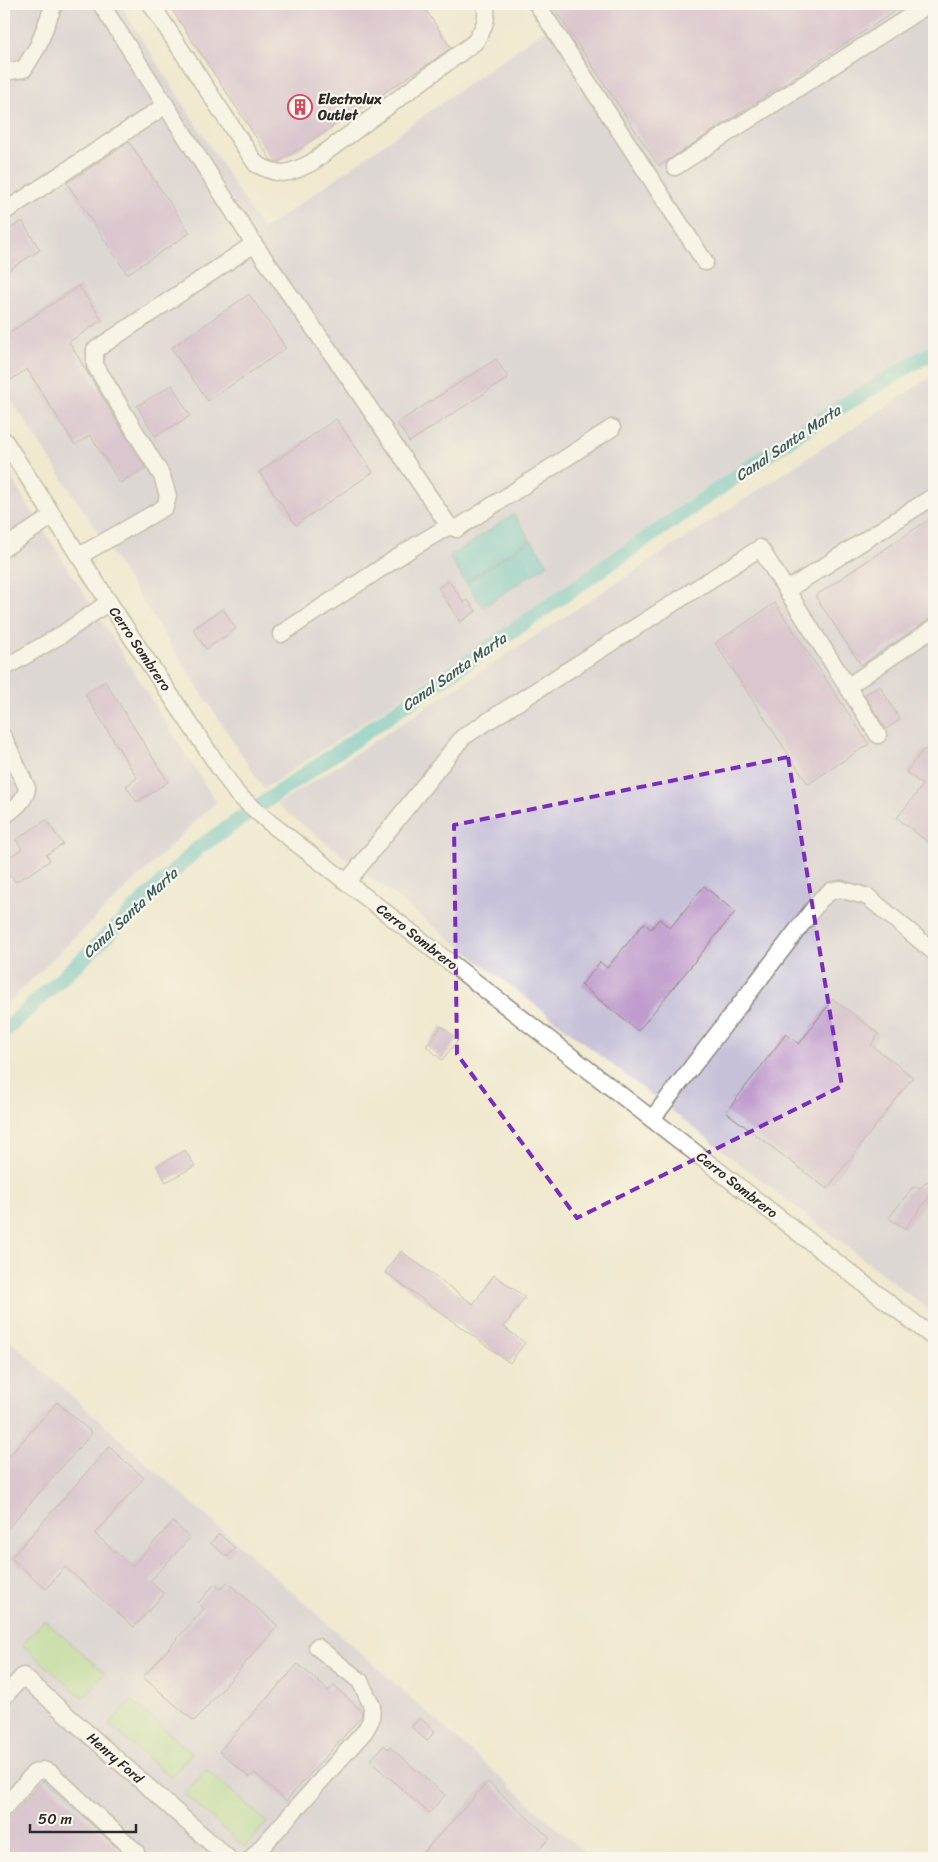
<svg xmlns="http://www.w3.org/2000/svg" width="938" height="1862" font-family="Sriracha,sans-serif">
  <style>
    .industrial { fill: #c6c0d9 }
    .green { fill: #a1d484; stroke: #668058 }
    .water { fill: #4fbec4; stroke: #3d7478 }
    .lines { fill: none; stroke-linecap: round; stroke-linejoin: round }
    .canal { stroke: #4fbec4; stroke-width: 15 }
    .building { fill: #bf9ccd }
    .minor-casing { stroke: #8e8a7d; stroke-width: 19 }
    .minor { stroke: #fff; stroke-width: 16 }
    .marked { fill: none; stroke: #7b2cbf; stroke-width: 4; stroke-dasharray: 10 6; stroke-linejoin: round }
    .labels { text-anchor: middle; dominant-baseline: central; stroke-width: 4.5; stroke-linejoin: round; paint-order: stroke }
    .poi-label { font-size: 14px; font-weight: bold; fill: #2b2b2b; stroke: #fbf7ec; text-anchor: start }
    .street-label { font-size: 14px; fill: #2b2b2b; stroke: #fbf7ec }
    .water-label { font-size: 15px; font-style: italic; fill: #385e61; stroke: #fbf7ec }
  </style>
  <rect width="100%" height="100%" fill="#fbf7ec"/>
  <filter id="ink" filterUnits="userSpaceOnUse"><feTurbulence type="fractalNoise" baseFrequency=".02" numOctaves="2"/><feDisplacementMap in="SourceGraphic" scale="10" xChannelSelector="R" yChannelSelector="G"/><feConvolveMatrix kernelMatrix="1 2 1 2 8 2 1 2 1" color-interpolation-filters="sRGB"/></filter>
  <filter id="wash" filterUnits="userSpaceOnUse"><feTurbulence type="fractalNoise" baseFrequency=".0096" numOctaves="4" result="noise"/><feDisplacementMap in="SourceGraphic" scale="20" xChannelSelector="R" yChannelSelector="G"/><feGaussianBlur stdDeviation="1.12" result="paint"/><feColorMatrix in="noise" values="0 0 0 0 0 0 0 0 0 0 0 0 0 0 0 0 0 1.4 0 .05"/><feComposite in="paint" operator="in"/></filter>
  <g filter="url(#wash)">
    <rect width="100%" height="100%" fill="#f0e9cf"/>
    <g class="industrial">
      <path d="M4,4H120L263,230L547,28L531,4H934V342L264,789L4,388Z"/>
      <path d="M934,375V1314L277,805Z"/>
      <path d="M4,467L216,802L4,1006Z"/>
      <path d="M4,1335L56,1382L591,1858H4Z"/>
    </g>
    <g class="green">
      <path d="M44,1620L105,1673L83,1698L22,1645Z"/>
      <path d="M131,1700L192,1753L171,1778L109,1725Z"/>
      <path d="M206,1769L267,1822L245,1847L184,1794Z"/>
    </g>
    <g class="water">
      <path d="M514,514L530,539L465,582L449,557Z"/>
      <path d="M531,540L548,564L483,607L466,583Z"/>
    </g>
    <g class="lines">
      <path class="canal" d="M4,1031L88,954L198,848L811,425L934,351"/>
    </g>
    <g id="blocks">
      <g class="building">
        <path d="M168,4H422L451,48L425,66L279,162L271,160Z"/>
        <path d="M551,4H906L659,166Z"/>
        <path d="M129,142L190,233L127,274L67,183Z"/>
        <path d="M22,221L40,250L4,273V233Z"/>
        <path d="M79,286L102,320L69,342L145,468L120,483L90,435L75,445L27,369L8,382L4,375V336Z"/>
        <path d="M249,294L286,348L208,401L171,348Z"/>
        <path d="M496,359L508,378L409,442L397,423Z"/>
        <path d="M172,385L190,416L155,436L137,406Z"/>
        <path d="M336,419L373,472L296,525L259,472Z"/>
        <path d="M934,516V618L928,620L861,665L815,596Z"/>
        <path d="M449,581L464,603L468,600L476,611L460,622L438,588Z"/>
        <path d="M775,603L869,744L808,784L715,643Z"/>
        <path d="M223,609L236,629L206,649L193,629Z"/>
        <path d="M105,681L168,782L137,802L126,786L137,778L85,694Z"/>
        <path d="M880,686L900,720L886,729L864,695Z"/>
        <path d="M924,749L934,757V847L897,818L923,785L906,772Z"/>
        <path d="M46,820L63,844L46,855L50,860L36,870L15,882L11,875L4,879V860L22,849L16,840Z"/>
        <path d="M704,886L735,912L638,1031L581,985L600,962L607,968L644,923L651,929L659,919L670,928Z"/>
        <path d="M833,999L879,1034L871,1045L913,1077L827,1189L726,1112L786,1034L799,1044Z"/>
        <path d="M442,1026L458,1040L442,1060L426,1046Z"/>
        <path d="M185,1150L195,1166L166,1182L157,1166Z"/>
        <path d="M927,1181L934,1187V1190L905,1229L889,1218L912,1188L922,1187Z"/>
        <path d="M401,1251L473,1304L494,1275L525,1297L504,1327L525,1343L510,1363L385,1272Z"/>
        <path d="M57,1402L92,1433L4,1533V1462Z"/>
        <path d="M109,1447L144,1478L95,1534L132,1566L173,1522L190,1538L150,1581L164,1594L134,1627L65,1567L46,1589L11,1558Z"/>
        <path d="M219,1534L235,1548L227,1557L210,1543Z"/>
        <path d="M227,1582L278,1626L194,1721L143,1677L204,1609L198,1603L215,1584L221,1589Z"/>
        <path d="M298,1664L329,1691L334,1686L362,1711L361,1717L286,1801L255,1773L250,1778L219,1751Z"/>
        <path d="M420,1718L435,1731L427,1741L411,1727Z"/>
        <path d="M384,1745L388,1749L390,1747L445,1795L429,1813L370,1761Z"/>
        <path d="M43,1781L73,1807L128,1858H4V1825Z"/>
        <path d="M488,1782L550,1838L531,1858H418Z"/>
      </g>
    </g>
  </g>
  <g filter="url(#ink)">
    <use href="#blocks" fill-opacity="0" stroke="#8e8a7d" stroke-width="1"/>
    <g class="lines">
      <defs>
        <g id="minor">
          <path d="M101,4L254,244"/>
          <path d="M151,4L256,164C281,177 286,175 311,163L475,42C483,30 489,18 485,4"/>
          <path d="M537,4L705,262"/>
          <path d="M4,68L11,71L24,69L38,46L54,4"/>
          <path d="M675,167L929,4"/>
          <path d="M4,212L166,105"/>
          <path d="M4,440L138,647L237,794L269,822L934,1338"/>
          <path d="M4,548L53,516"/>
          <path d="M79,556L165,507L168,496L162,476L95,365V350L254,244L351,381L449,526L457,529L464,524L612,428"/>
          <path d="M787,590L934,496"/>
          <path d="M281,634L415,546L449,526"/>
          <path d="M4,668L61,635L109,602"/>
          <path d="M847,687L934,628"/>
          <path d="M4,738L27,788C25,801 15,808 4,816"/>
          <path d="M347,882L463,737L760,548L878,735"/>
          <path d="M652,1119L821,899L831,891L840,889L868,897L934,952"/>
          <path d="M4,1697L23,1676L228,1858"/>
          <path d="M4,1808L34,1773L43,1770L51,1773L136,1852"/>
          <path d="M252,1858L365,1731L371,1720L372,1706L360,1681L317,1647"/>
        </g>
      </defs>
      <use href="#minor" class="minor-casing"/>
      <use href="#minor" class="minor"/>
    </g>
  </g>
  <path d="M0 0H938V1862H0ZM788,757L842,1086L577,1218L457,1054L454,825Z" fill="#f0e9cf" fill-opacity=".55" fill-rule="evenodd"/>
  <path class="marked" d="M788,757L842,1086L577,1218L457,1054L454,825Z"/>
  <defs>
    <symbol id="building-ring" viewBox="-11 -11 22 22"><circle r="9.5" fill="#fbf7ec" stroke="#d1495b" stroke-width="1.5"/><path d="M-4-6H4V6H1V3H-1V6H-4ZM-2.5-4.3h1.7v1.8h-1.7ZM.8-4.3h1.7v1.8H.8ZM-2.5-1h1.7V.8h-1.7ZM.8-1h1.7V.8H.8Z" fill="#d1495b"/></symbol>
  </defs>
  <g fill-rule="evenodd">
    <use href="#building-ring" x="286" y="93" width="28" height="28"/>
  </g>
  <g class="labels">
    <g class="poi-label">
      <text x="318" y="99">Electrolux<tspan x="318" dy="16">Outlet</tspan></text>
    </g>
    <g class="street-label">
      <text transform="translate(140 649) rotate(56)">Cerro Sombrero</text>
      <text transform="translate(417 937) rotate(38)">Cerro Sombrero</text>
      <text transform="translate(737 1185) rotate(38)">Cerro Sombrero</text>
      <text transform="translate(115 1758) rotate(41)">Henry Ford</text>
    </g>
    <g class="water-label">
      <text transform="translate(788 443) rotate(-34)">Canal Santa Marta</text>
      <text transform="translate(454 672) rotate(-35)">Canal Santa Marta</text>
      <text transform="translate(130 913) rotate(-43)">Canal Santa Marta</text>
    </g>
  </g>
  <rect width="938" height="1862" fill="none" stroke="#fbf7ec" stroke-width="20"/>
  <path d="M30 1824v8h106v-8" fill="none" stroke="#2b2b2b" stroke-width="2.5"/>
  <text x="38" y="1824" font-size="15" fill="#2b2b2b" stroke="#fbf7ec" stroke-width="4" paint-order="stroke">50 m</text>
</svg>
